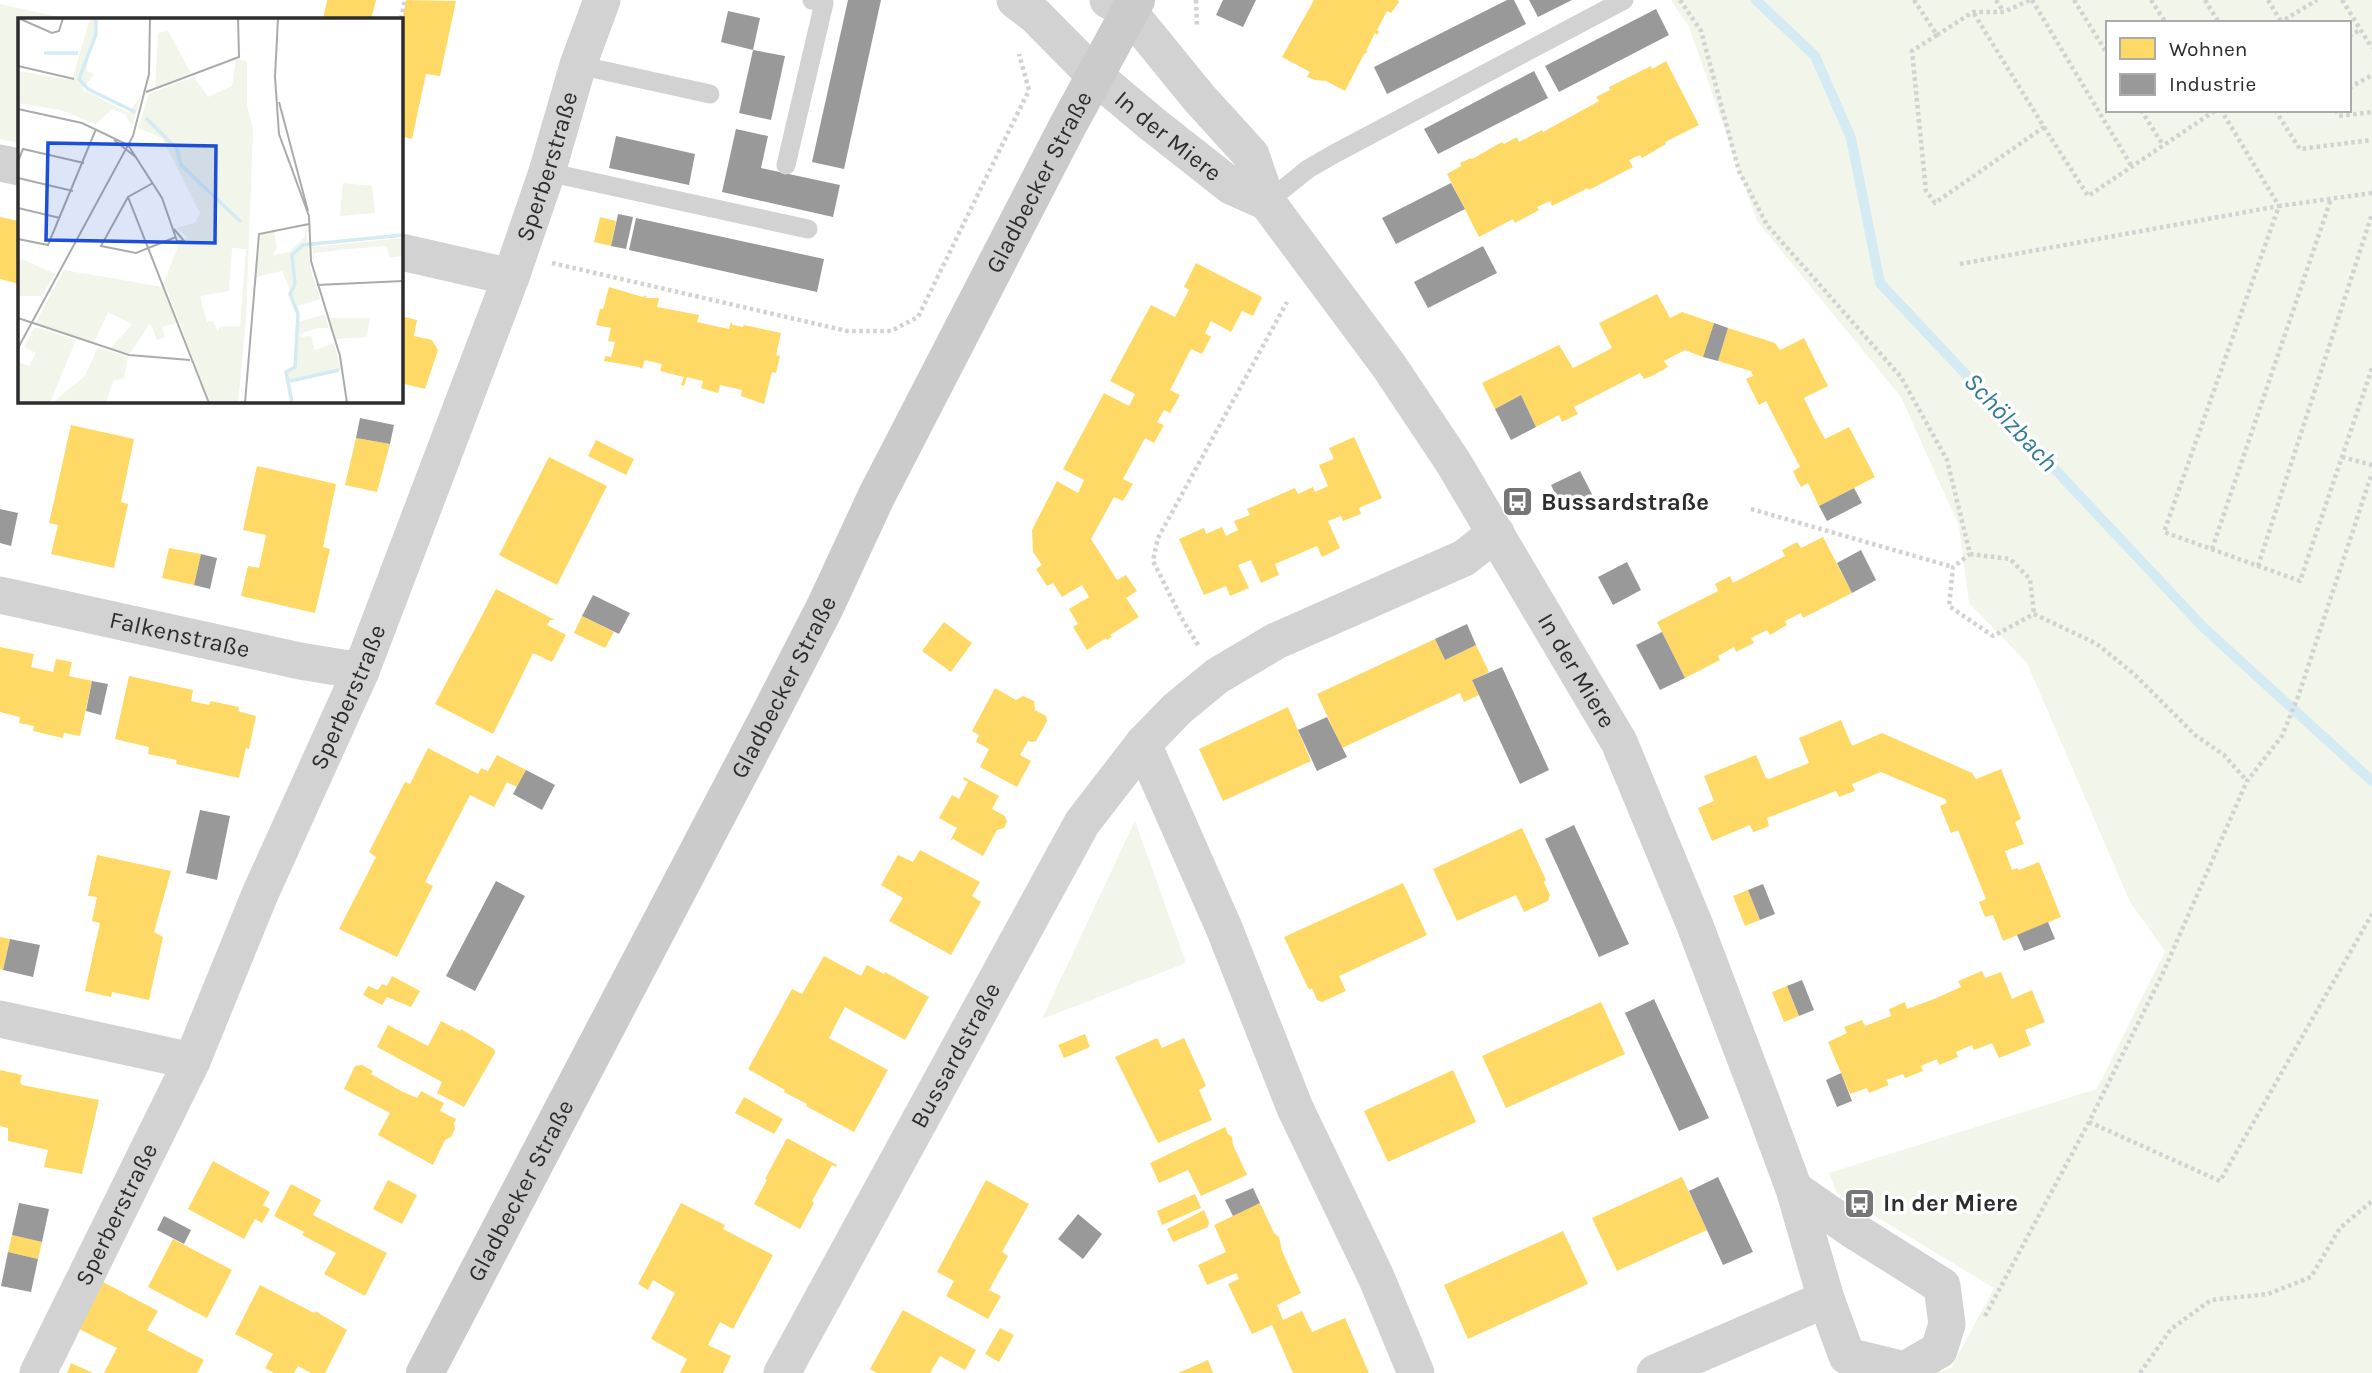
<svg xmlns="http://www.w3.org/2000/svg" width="2372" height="1373" font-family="Karla,sans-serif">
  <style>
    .green { fill: #f1f5ea; fill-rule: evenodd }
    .homes { fill: #ffd966 }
    .industry { fill: #999 }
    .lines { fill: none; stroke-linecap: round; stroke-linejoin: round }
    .stream { stroke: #d5ebf3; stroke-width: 10 }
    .path { stroke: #d2d2d2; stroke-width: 4.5; stroke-dasharray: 3.5 3.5; stroke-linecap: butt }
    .service { stroke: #d2d2d2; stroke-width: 19 }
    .minor { stroke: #d2d2d2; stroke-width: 37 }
    .secondary { stroke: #cbcbcb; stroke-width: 38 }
    .labels { text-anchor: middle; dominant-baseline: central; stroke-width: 7; stroke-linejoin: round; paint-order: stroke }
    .street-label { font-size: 24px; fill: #2d2d2d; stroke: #fff }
    .poi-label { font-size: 24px; font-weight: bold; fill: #2d2d2d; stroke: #fff; text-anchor: start }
    .water-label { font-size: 26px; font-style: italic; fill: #347c96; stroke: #fff }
    .inset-river { fill: none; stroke: #d5ebf3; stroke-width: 3.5 }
    .inset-road { fill: none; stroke: #ababab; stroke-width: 2 }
    .view { fill: #1d4ed8; fill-opacity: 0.15; stroke: #1d4ed8; stroke-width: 3.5 }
    .inset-edge { fill: none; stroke: #2d2d2d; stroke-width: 3.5 }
  </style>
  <rect width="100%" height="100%" fill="#fff"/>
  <g class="green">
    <path d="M1671,0H2372V1373H1935L1951,1368L1994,1288L1837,1193L1829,1173L2097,1089L2165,951L2130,902L2027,663L1969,603L1959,526L1901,397L1757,221L1689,27ZM2108,23H2349V110H2108Z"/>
    <path d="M0,4L69,19H19V143L0,139Z"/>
    <path d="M1135,821L1186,963L1042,1019Z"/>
  </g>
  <g class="homes">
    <path d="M327,0H376L371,19H323Z"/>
    <path d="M406,0L456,1L440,76L426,74L412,139L401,136V27Z"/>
    <path d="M1314,0H1398L1399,2L1391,13L1387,11L1377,30L1379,32L1377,35L1375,33L1366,51L1368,52L1364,54L1345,91L1326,81L1315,80L1307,77L1310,72L1282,57Z"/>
    <path d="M1666,61L1699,125L1665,142L1666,144L1642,158L1640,155L1629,160L1633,167L1589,190L1588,188L1552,206L1550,201L1537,207L1539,210L1515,223L1513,219L1479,237L1447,174L1461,166L1460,163L1471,158L1472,159L1502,142L1504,144L1517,137L1519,142L1542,130L1543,132L1599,101L1596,97L1610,90L1609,87L1651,66L1652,69Z"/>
    <path d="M0,217L19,221V284L0,279Z"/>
    <path d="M600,217L616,221L611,246L594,242Z"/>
    <path d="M1196,263L1262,297L1253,316L1242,311L1231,332L1211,321L1205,333L1211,337L1202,354L1191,349L1170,390L1180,395L1170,413L1164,410L1157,422L1164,425L1154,443L1145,438L1123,479L1133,484L1123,501L1114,497L1091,539L1117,580L1126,575L1137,591L1126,598L1139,617L1110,635L1112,637L1107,640L1106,638L1087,650L1073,627L1078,624L1069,609L1089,597L1082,585L1062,597L1053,583L1047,586L1036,569L1042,565L1033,552L1032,530L1057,481L1078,493L1084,480L1063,469L1104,393L1129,406L1135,394L1110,381L1151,305L1175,317L1189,290L1184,287Z"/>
    <path d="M609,287L643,297L646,295V298H659L657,307L699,315L697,322L729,329L731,322L733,325L743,327L744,325L781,333L776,355L780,356L776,373L772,372L764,404L741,396L742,390L720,385L718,393L701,388L703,381L687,377L684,386L681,385L684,377L660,371L662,364L645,360L642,369L639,367L604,361L605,356L611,357L615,342L608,341L611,328L596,325L600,309H603Z"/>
    <path d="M1657,294L1670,318L1682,312L1714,323L1703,357L1685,350L1664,361L1668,367L1652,376L1644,379L1640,373L1574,407L1578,414L1562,422L1559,415L1536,427L1521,395L1495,409L1482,383L1559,345L1573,368L1591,359L1612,348L1599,323Z"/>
    <path d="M401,316L417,320L414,336L432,340L438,350L425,389L401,383Z"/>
    <path d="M1728,328L1775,343L1780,350L1804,338L1828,386L1804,398L1814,419L1825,439L1849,427L1875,477L1819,506L1808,483L1801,487L1797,480L1793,471L1800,467L1766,401L1759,405L1746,379L1753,376L1751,371L1718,361Z"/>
    <path d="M71,425L134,439L121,502L128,504L114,568L51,554L58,525L49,523Z"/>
    <path d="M1354,437L1382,498L1359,508L1361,514L1343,521L1341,516L1328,521L1340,548L1322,557L1317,546L1275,564L1279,575L1261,583L1251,560L1238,565L1249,588L1230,596L1226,586L1204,595L1179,539L1204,528L1206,534L1222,527L1226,536L1238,530L1234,521L1250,515L1247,509L1295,488L1298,494L1313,487L1315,492L1328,486L1319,465L1334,459L1329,448Z"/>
    <path d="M356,438L390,444L377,492L345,485Z"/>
    <path d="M596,440L634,459L626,475L588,456Z"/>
    <path d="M549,457L607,486L557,585L499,555Z"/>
    <path d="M257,466L336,484L323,547L330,549L315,613L241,596L248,566L259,568L266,535L243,530Z"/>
    <path d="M1823,537L1852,593L1803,618L1801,613L1785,621L1787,625L1770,635L1767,630L1751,638L1754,643L1736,652L1734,647L1718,656L1720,660L1685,678L1657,622L1718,591L1715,584L1730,576L1733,583L1785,556L1782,550L1797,542L1801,548Z"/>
    <path d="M169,548L201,554L194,585L162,578Z"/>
    <path d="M496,589L555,620H550L547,625L566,635L552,662L533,653L493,734L435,704Z"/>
    <path d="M582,616L614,632L605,648L574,633Z"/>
    <path d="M944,622L972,643L951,672L922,651Z"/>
    <path d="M1435,639L1445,660L1476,645L1489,672L1472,680L1479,695L1464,702L1460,693L1342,748L1317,694Z"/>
    <path d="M0,647L34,654L31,667L53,672L56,659L72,662L69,676L92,681L80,736L64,733L63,738L33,731L34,726L19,723L20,717L0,712Z"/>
    <path d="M129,676L193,690L191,701L209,705L211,701L239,707L238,711L256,716L249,749L246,748L239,778L176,764L177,760L148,754L149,747L115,739Z"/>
    <path d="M995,688L1016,700L1023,696L1034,701L1035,710L1046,716L1047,721L1036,741L1032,742L1028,741L1020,755L1031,761L1017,787L980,767L989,749L976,742L979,735L972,731Z"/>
    <path d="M1288,707L1311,761L1223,801L1199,749Z"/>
    <path d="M1841,720L1852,746L1882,733L1972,773L1976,779L2001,769L2021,819L2015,822L2024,844L2005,851L2012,870L2017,868L2019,870L2039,862L2061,917L2003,941L1993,915L1985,917L1979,902L1986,899L1958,830L1951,833L1940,806L1947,803L1945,799L1881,772L1852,784L1855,791L1839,797L1836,791L1767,818L1769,826L1762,829L1753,832L1750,825L1712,841L1698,808L1714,801L1704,776L1756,755L1766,778L1769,779L1809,763L1799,738Z"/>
    <path d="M428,748L478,774L481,768L488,771L497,755L526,770L517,787L507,782L494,807L470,795L425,882L433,886L397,957L339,929L376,857L369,852L405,782L410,784Z"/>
    <path d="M964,777L999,796L992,809L1005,816L1007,822L1004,828L997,830L983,856L953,839L950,841L957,828L939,818L952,795L959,799L968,782L963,779Z"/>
    <path d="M1522,828L1546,880L1544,882L1550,895L1548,901L1524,912L1516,895L1457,921L1433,869Z"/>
    <path d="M920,850L980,882L972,896L981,902L951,955L889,921L903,898L881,885L898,855L913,862Z"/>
    <path d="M97,855L171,871L154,932L163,937L149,1000L112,992L111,997L85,991L100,923L92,921L97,897L88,896Z"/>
    <path d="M1403,883L1427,935L1339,976L1346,991L1322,1002L1317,1000L1312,988L1309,990L1284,937Z"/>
    <path d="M1748,890L1760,920L1745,926L1733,896Z"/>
    <path d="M0,937L10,939L3,970L0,969Z"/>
    <path d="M824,956L861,976L867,965L884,974L885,972L929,997L905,1040L845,1007L836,1024L829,1038L888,1070L854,1132L806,1106L807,1104L784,1092L785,1090L748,1069L792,989L802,994Z"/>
    <path d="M1982,971L1985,978L2001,972L2012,999L2032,990L2045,1022L2025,1030L2031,1045L1999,1058L1992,1043L1974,1050L1972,1045L1956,1052L1958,1057L1939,1065L1937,1059L1921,1066L1923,1071L1905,1078L1903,1074L1886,1080L1889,1085L1869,1093L1867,1088L1850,1094L1828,1042L1847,1033L1844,1027L1862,1020L1865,1026L1891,1016L1889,1009L1905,1002L1907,1009L1934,999L1961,987L1958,981Z"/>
    <path d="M392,976L420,991L411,1007L387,997L382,1005L363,995L368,986L378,990L382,984L387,986Z"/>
    <path d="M1787,986L1799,1016L1784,1022L1772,992Z"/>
    <path d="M1601,1002L1625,1054L1506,1108L1482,1056Z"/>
    <path d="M441,1021L460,1031L461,1029L494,1049L495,1053L464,1107L437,1093L442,1082L377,1047L388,1025L428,1046Z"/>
    <path d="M1085,1034L1090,1047L1064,1058L1058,1045Z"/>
    <path d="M1157,1038L1162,1048L1184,1038L1206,1086L1199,1090L1212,1120L1158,1143L1115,1057Z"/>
    <path d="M362,1065L373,1071L371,1074L401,1091L417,1098L421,1091L444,1103L440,1111L456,1119L454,1123L455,1129L451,1137L445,1140L433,1165L378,1135L390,1113L344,1089L355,1066Z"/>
    <path d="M0,1070L22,1075L20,1082L22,1085L99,1100L82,1174L44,1167L48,1150L8,1141V1128L0,1126Z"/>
    <path d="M1453,1070L1476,1122L1388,1162L1364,1111Z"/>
    <path d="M744,1097L783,1119L774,1134L735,1113Z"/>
    <path d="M1225,1127L1228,1134L1232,1137L1233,1145L1247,1175L1201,1196L1188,1170L1159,1183L1150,1163Z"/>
    <path d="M787,1138L837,1165L836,1167L832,1165L812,1201L814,1203L800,1229L754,1204L767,1180L765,1179Z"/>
    <path d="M213,1161L270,1192L263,1205L270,1209L262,1223L255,1219L244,1239L188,1209Z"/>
    <path d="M1682,1177L1707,1230L1617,1271L1592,1218Z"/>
    <path d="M388,1180L417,1195L402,1224L373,1209Z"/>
    <path d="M986,1180L1029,1204L1002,1252L1008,1256L989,1290L1001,1296L988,1319L946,1296L954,1281L937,1272Z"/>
    <path d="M291,1184L321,1200L313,1215L387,1253L365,1296L324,1274L336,1253L302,1235L304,1232L274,1216Z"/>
    <path d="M1195,1194L1201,1208L1162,1225L1157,1211Z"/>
    <path d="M681,1203L725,1225L723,1229L773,1255L733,1329L720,1322L708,1345L731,1356L723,1373H680L687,1359L651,1339L675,1293L653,1280L648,1290L638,1284Z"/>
    <path d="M1260,1203L1274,1233L1279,1237L1282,1251L1301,1293L1277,1305L1283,1320L1302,1311L1312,1332L1345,1318L1369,1373H1293L1272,1325L1252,1334L1228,1284L1239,1279L1236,1273L1207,1285L1198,1265L1226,1252L1214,1225Z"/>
    <path d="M1204,1210L1209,1222L1208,1227L1173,1242L1167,1229Z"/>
    <path d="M1563,1231L1588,1284L1468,1339L1444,1285Z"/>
    <path d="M12,1235L42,1242L38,1259L8,1252Z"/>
    <path d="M173,1239L232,1270L207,1318L148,1287Z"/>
    <path d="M103,1282L158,1311L147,1330L204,1360L197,1373H104L117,1348L79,1329Z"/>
    <path d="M260,1285L314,1313L315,1311L347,1330L325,1373H311L298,1366L294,1373H274L265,1368L273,1354L235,1334Z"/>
    <path d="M903,1310L976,1350L965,1370L940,1356L930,1373H877L870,1369Z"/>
    <path d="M1000,1328L1014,1335L999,1362L985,1354Z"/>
    <path d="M1208,1360L1213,1373H1178Z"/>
    <path d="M71,1363L93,1373H67Z"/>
  </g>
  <g class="industry">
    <path d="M848,0H881L844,169L812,162Z"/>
    <path d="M1223,0H1256L1243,27L1216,15Z"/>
    <path d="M1507,0H1514L1526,24L1387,94L1374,67Z"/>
    <path d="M1529,0H1572L1538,17Z"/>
    <path d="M1656,9L1669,35L1559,92L1545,66Z"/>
    <path d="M728,11L760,18L753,50L721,42Z"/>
    <path d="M753,50L785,56L771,120L739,113Z"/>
    <path d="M1534,71L1548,98L1438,154L1424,129Z"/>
    <path d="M736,129L768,136L761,168L840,185L833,217L722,192Z"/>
    <path d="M616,136L695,154L689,185L609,168Z"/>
    <path d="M1451,183L1465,209L1396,244L1382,218Z"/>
    <path d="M618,214L633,217L626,249L611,246Z"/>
    <path d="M636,218L824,259L817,292L629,250Z"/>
    <path d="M1483,246L1497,273L1428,308L1414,282Z"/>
    <path d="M1714,323L1728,328L1718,361L1703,357Z"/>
    <path d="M1521,395L1536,427L1511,440L1495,409Z"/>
    <path d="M360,418L394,425L390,444L356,438Z"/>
    <path d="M1580,471L1594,498L1565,513L1551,485Z"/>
    <path d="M1854,488L1862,503L1827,521L1819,506Z"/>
    <path d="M0,509L18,513L11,546L0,543Z"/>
    <path d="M1861,550L1876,580L1852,593L1837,563Z"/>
    <path d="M201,554L217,558L210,589L194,585Z"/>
    <path d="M1627,562L1641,590L1613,605L1598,577Z"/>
    <path d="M593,595L630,613L619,634L582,616Z"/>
    <path d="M1467,624L1476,645L1445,660L1435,639Z"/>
    <path d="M1662,632L1685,678L1660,690L1636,645Z"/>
    <path d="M1502,667L1549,770L1520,784L1472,680Z"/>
    <path d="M92,681L108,684L101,715L86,711Z"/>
    <path d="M1327,717L1347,757L1317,771L1298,730Z"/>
    <path d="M526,770L555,785L542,810L513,794Z"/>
    <path d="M200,810L230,816L217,880L186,873Z"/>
    <path d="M1574,825L1629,944L1599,957L1545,839Z"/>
    <path d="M496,881L525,896L475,991L446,976Z"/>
    <path d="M1763,884L1775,914L1760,920L1748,890Z"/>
    <path d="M2048,922L2055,939L2024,951L2017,935Z"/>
    <path d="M10,939L40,945L33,977L3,970Z"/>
    <path d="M1802,980L1814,1010L1799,1016L1787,986Z"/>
    <path d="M1654,999L1709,1118L1679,1131L1625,1013Z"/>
    <path d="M1841,1073L1852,1101L1837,1107L1826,1080Z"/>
    <path d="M1718,1177L1753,1252L1723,1265L1689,1191Z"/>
    <path d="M1253,1188L1260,1203L1233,1216L1225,1200Z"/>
    <path d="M19,1203L49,1209L42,1242L12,1235Z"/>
    <path d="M1078,1214L1102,1234L1083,1259L1058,1239Z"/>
    <path d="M164,1216L191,1230L184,1244L157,1230Z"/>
    <path d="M8,1252L38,1259L31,1292L1,1286Z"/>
  </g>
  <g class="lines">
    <path class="stream" d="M1756,0L1815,56L1851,138L1880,283L2203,627L2372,781"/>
    <g class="path">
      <path d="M1196,0L1197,27"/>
      <path d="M1680,0L1701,31L1739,171L1767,225L1901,377L1947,460L1970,554L1953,567L1949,606L1993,636L2034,614L2097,644L2134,674L2195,735L2224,755L2247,781"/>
      <path d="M1914,0L1937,35L1973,12H2004L2030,0"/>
      <path d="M1996,0L2003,11"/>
      <path d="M2032,0L2132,167"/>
      <path d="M2074,0L2108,55"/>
      <path d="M2151,0L2166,23"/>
      <path d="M2205,0L2219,23"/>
      <path d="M2268,0L2282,23"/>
      <path d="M2342,0L2372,48"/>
      <path d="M401,19L405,0"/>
      <path d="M2279,23L2317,0"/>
      <path d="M1937,35L1912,51L1926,191L1935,203L2044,127L1973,12"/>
      <path d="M2349,36L2360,30"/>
      <path d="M2349,88L2372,75"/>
      <path d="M2141,110L2163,145"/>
      <path d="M2275,110L2300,149L2372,140"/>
      <path d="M2336,110L2339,116L2372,112"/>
      <path d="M2044,127L2088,196L2216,110"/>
      <path d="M2372,193L2279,206L2164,532L2300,581L2372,368"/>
      <path d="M552,263L847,331H891L918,317L1029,90L1019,54"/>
      <path d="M1960,264L2279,206L2221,110"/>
      <path d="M2342,457L2372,465"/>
      <path d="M1751,509L1953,567"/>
      <path d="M2212,549L2331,199"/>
      <path d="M1970,554L2010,559L2030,579L2034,614"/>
      <path d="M2258,566L2372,214"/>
      <path d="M1198,645L1181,617L1153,561L1158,538L1287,302"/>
      <path d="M2089,1122L2220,1181L2372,914"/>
      <path d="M1985,1316L2089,1122L2162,975L2247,781L2282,736L2298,697L2372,473"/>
      <path d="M2140,1373L2171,1329L2211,1300L2268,1294L2311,1277L2340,1228L2372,1201"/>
    </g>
    <g class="service">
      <path d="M578,65L710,94"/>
      <path d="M786,165L824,3L812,0"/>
      <path d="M547,172L808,229"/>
      <path d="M1267,202L1308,169L1334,154L1624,0"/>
    </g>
    <g class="minor">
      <path id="s1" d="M1015,0L1036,16L1094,75L1151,123L1231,186L1267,202"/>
      <path id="s2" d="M1108,0L1129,12L1200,99L1251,155L1267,202L1389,366L1453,462L1619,742L1694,923L1763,1105L1794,1189L1826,1299L1847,1356L1905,1370L1939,1350L1947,1324L1942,1286L1853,1230L1794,1189"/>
      <path d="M0,163L19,167"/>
      <path d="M401,252L511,277"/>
      <path id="s3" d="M0,595L300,661L361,671"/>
      <path d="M1143,744L1224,928L1295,1108L1376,1277L1416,1373"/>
      <path d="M0,1019L192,1061"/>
      <path id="s4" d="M38,1373L192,1061L260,894L361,671L511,277L547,172L578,65L602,0"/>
      <path id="s5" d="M782,1373L1082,823L1143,744L1177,709L1217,676L1276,641L1464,558L1496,533"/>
      <path d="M1655,1373L1826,1299"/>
    </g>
    <path class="secondary" id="s6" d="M425,1373L770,714L825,607L876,497L1066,129L1136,0"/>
  </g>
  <defs>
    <symbol id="bus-square" viewBox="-11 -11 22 22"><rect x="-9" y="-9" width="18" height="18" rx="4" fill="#767676" stroke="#fff"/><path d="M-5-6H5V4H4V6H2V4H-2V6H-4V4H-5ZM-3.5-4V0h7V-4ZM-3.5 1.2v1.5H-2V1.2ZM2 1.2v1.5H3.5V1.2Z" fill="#fff"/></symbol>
  </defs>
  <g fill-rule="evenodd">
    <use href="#bus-square" x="1500" y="484" width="35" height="35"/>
    <use href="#bus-square" x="1842" y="1186" width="35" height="35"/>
  </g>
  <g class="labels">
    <g class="street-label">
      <text stroke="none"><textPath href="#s1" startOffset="205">In der Miere</textPath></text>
      <text stroke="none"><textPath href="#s4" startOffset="1311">Sperberstraße</textPath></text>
      <text stroke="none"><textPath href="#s6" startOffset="1340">Gladbecker Straße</textPath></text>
      <text stroke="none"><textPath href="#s3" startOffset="184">Falkenstraße</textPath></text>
      <text stroke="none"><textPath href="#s2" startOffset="824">In der Miere</textPath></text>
      <text stroke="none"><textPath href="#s6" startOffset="774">Gladbecker Straße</textPath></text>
      <text stroke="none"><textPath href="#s4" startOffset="744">Sperberstraße</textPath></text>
      <text stroke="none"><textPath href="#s5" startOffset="362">Bussardstraße</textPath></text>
      <text stroke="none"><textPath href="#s6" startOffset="206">Gladbecker Straße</textPath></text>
      <text stroke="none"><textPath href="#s4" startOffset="177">Sperberstraße</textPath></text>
    </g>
    <g class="poi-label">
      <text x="1541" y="502">Bussardstraße</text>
      <text x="1883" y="1203">In der Miere</text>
    </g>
    <g class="water-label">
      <text transform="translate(2011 422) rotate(47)">Schölzbach</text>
    </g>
  </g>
  <g transform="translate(18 18)">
    <rect width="385" height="385" fill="#fff"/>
    <path d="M72,0H80L68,52L76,57L64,71L111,95L124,75L114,108L107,96L94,91L78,106L42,92L0,85V53L54,62ZM150,13L173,55L137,70L140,15ZM218,41L229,43V87L235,112L228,302L220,385H192L146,264L161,226L170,219L158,210L177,205L182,195L144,120L120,110L131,76L176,59L190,79L214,68ZM214,230L228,231L222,308L201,309L200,314L195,303L189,304L182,278L211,273ZM325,165L354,168L357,195L322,198ZM288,208L292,249L302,281L280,288L281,304L307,296L311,310H299L284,315L283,319L293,318L297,332L316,325L323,352L272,364L275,383L273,385L267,354L277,349L279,289L264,253L238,259L243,214L256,213L259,229L255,237L271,234L286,220ZM385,220L383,238L371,240L369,228L330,231L296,235V245L294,229ZM0,239L37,256L24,278H1ZM46,252L145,269L158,305L144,309L147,319L139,322L132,305L112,336L93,330L114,306L90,294L76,325L17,306ZM312,300H352L349,319L318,321ZM17,309L58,322L32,385H0V336L1,344L11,348L18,335L6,329ZM80,329L110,339L106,360L95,363L88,385H34L67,358Z" fill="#f1f5ea" fill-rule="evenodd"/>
    <path class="inset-river" d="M78,0V16L61,61L70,71L117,94M26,35H60M128,100L159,131L163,147L223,204M272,363L321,352M274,385L268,354L277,349L280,296L272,276L277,266L274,237L285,227L385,217"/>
    <path class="inset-road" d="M0,0L34,15L41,13L45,0M260,0L257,59L261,116L291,198L293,243L322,338L329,385M0,48L56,61M128,74L221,39L220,0M261,84L290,193M0,91L64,105L110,127L144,180L159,223H166L156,211M96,122L119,140M0,143L5,131L66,145M0,160L55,173M135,165L110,179L83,228L118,235L158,219M110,179L191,385M0,190L42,200M0,221L30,227L78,111M299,267L385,263M0,300L111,337L172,342M0,330L115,118L131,56L132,0M227,385L241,216L291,206"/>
    <path class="view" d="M30,125L198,128L197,225L28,222Z"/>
    <rect width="385" height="385" class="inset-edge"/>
  </g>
  <rect x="2106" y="21" width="245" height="91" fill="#ffffff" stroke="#ababab" stroke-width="2"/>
  <rect x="2120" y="38" width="35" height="21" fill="#ffd966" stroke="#ababab" stroke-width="2"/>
  <text x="2169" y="56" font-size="21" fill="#2d2d2d">Wohnen</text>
  <rect x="2120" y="74" width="35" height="21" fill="#999999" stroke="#ababab" stroke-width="2"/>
  <text x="2169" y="91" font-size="21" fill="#2d2d2d">Industrie</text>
</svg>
